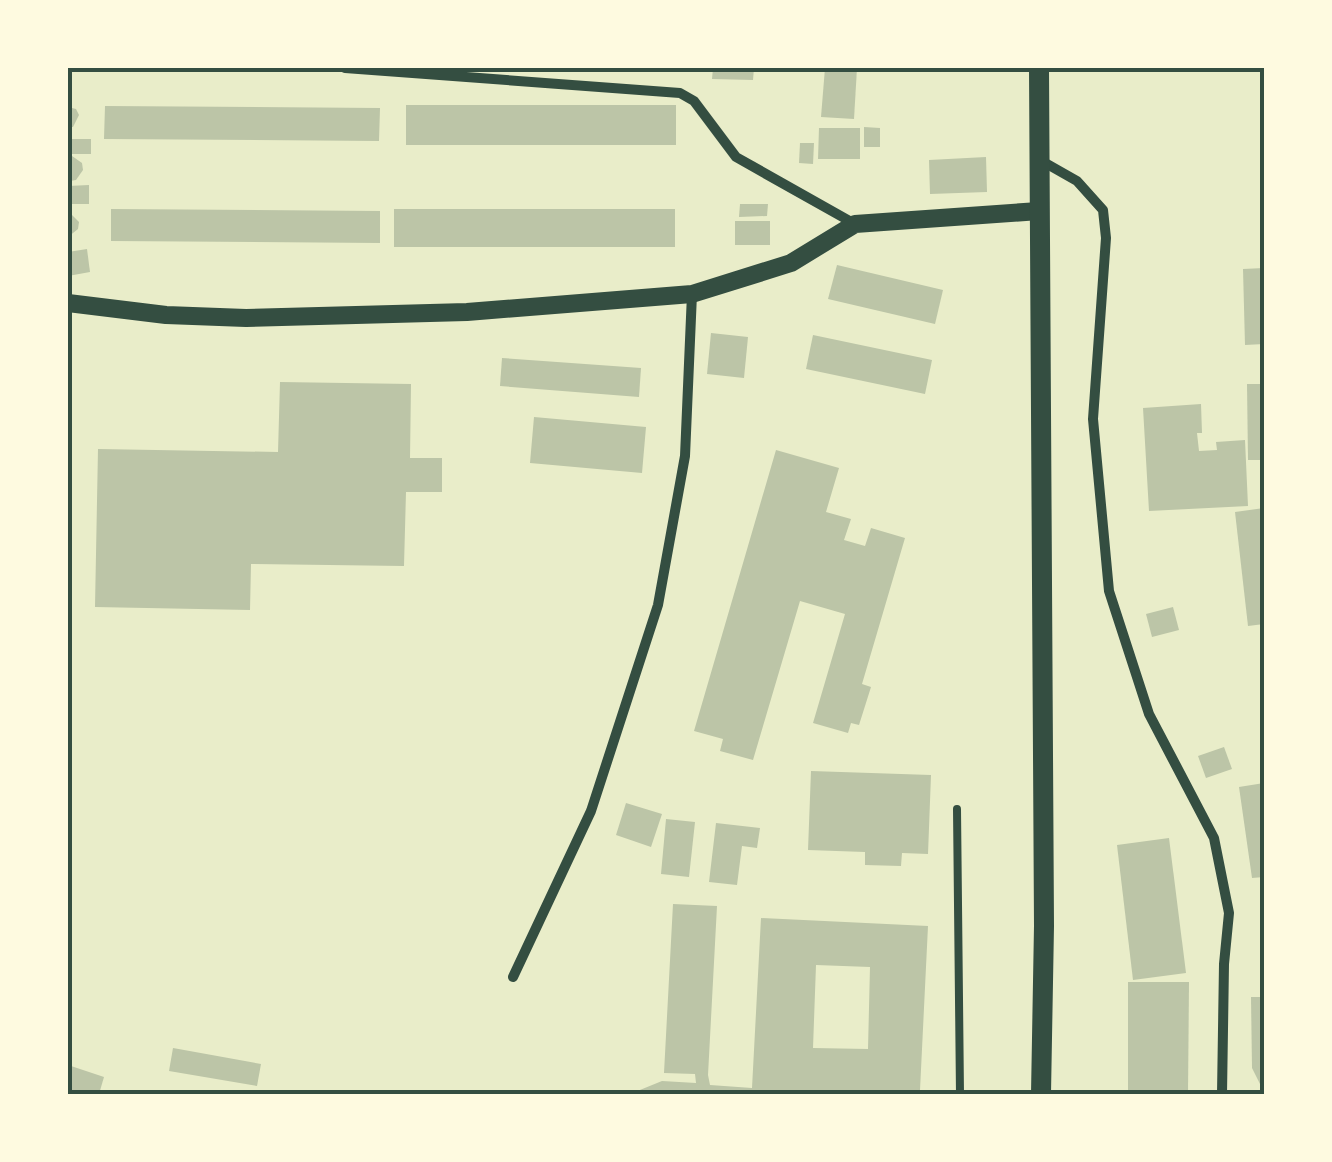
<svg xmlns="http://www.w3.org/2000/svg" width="1332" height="1162" font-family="Rubik,sans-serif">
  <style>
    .building { fill: #bcc5a7; fill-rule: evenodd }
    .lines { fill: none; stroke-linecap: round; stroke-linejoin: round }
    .service { stroke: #344e41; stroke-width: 8 }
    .minor { stroke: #344e41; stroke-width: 10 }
    .tertiary { stroke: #344e41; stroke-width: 18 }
    .secondary { stroke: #344e41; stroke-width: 20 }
    .neatline { fill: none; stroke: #344e41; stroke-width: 4 }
  </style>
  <rect width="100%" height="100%" fill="#e9edc9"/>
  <g class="building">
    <path d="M713,68H754L753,80L712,79Z"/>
    <path d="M825,68H857L854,119L821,117Z"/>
    <rect x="406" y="105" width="270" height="40"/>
    <path d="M105,106L380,108L379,141L104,139Z"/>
    <path d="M68,107L76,109L79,115L73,127H68Z"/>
    <path d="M864,127L880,128V147H864Z"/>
    <path d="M819,128H860V159H818Z"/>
    <rect x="68" y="139" width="23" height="15"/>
    <path d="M800,143H814L813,164L799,163Z"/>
    <path d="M72,156L82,163L83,170L76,180L70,181L68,157Z"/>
    <path d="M986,157L987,192L930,194L929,160Z"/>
    <path d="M89,185V204H68V186Z"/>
    <path d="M740,204H768L767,216L739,217Z"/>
    <path d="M111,209L380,211V243L111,241Z"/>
    <rect x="394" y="209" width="281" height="38"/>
    <path d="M68,211L79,222L78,229L68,237Z"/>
    <rect x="735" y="221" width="35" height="24"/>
    <path d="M87,249L90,272L68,276V252Z"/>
    <path d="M837,265L943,290L935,324L828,299Z"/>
    <path d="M1264,268V344L1245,345L1243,269Z"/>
    <path d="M711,333L748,337L744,378L707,374Z"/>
    <path d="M813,335L932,360L925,394L806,369Z"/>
    <path d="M502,358L641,368L639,397L500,386Z"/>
    <path d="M280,382L411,384L410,458H442V492H406L404,566L251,564L250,610L95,607L98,449L278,452Z"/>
    <path d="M1247,384H1264V460H1248Z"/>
    <path d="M1201,404L1202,433H1197L1199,451L1217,450L1216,442L1245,440L1248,506L1149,511L1143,408Z"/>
    <path d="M534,417L646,427L642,473L530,463Z"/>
    <path d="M776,450L839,468L826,512L851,519L844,540L865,546L871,528L905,538L862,684L871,687L859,725L851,723L848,733L813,723L845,614L800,601L753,760L720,751L723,739L694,731Z"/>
    <path d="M1264,508V624L1248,626L1235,512Z"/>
    <path d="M1173,607L1179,630L1152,637L1146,614Z"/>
    <path d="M1224,747L1232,769L1206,778L1198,756Z"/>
    <path d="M811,771L931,775L928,854L902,853L901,866L865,865V852L808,850Z"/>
    <path d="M1264,783V877L1252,878L1239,787Z"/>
    <path d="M626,803L662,814L651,847L616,835Z"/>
    <path d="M666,819L695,822L689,877L661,874Z"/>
    <path d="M716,823L760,828L757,848L742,846L737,885L709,882Z"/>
    <path d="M1169,838L1186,973L1133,980L1117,845Z"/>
    <path d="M673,904L717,906L708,1075L710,1085L752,1088L761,918L928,926L920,1090H943V1094H630L662,1081L696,1083L695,1074L664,1073ZM816,965L870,967L868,1049L813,1048Z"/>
    <path d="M1128,982H1189L1188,1094H1128Z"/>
    <path d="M1251,997H1264V1092L1252,1068Z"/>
    <path d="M173,1048L261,1064L257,1086L169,1071Z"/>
    <path d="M68,1065L104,1077L99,1094H68Z"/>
  </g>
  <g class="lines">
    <path class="service" d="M957,809L960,1094"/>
    <g class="minor">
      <path d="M345,68L680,93L694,101L736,157L855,224"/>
      <path d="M1040,160L1077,181L1103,210L1106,238L1093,419L1109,591L1149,714L1214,838L1229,913L1224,964L1222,1094"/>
      <path d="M513,977L591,811L658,605L685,456L692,294"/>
    </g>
    <path class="tertiary" d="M68,303L166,315L246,318L467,312L692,294L791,263L855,224L1039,211"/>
    <path class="secondary" d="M1039,68L1044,926L1041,1094"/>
  </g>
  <rect width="1332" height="1162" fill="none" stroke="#fefae0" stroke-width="140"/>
  <rect x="70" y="70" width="1192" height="1022" class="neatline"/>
</svg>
